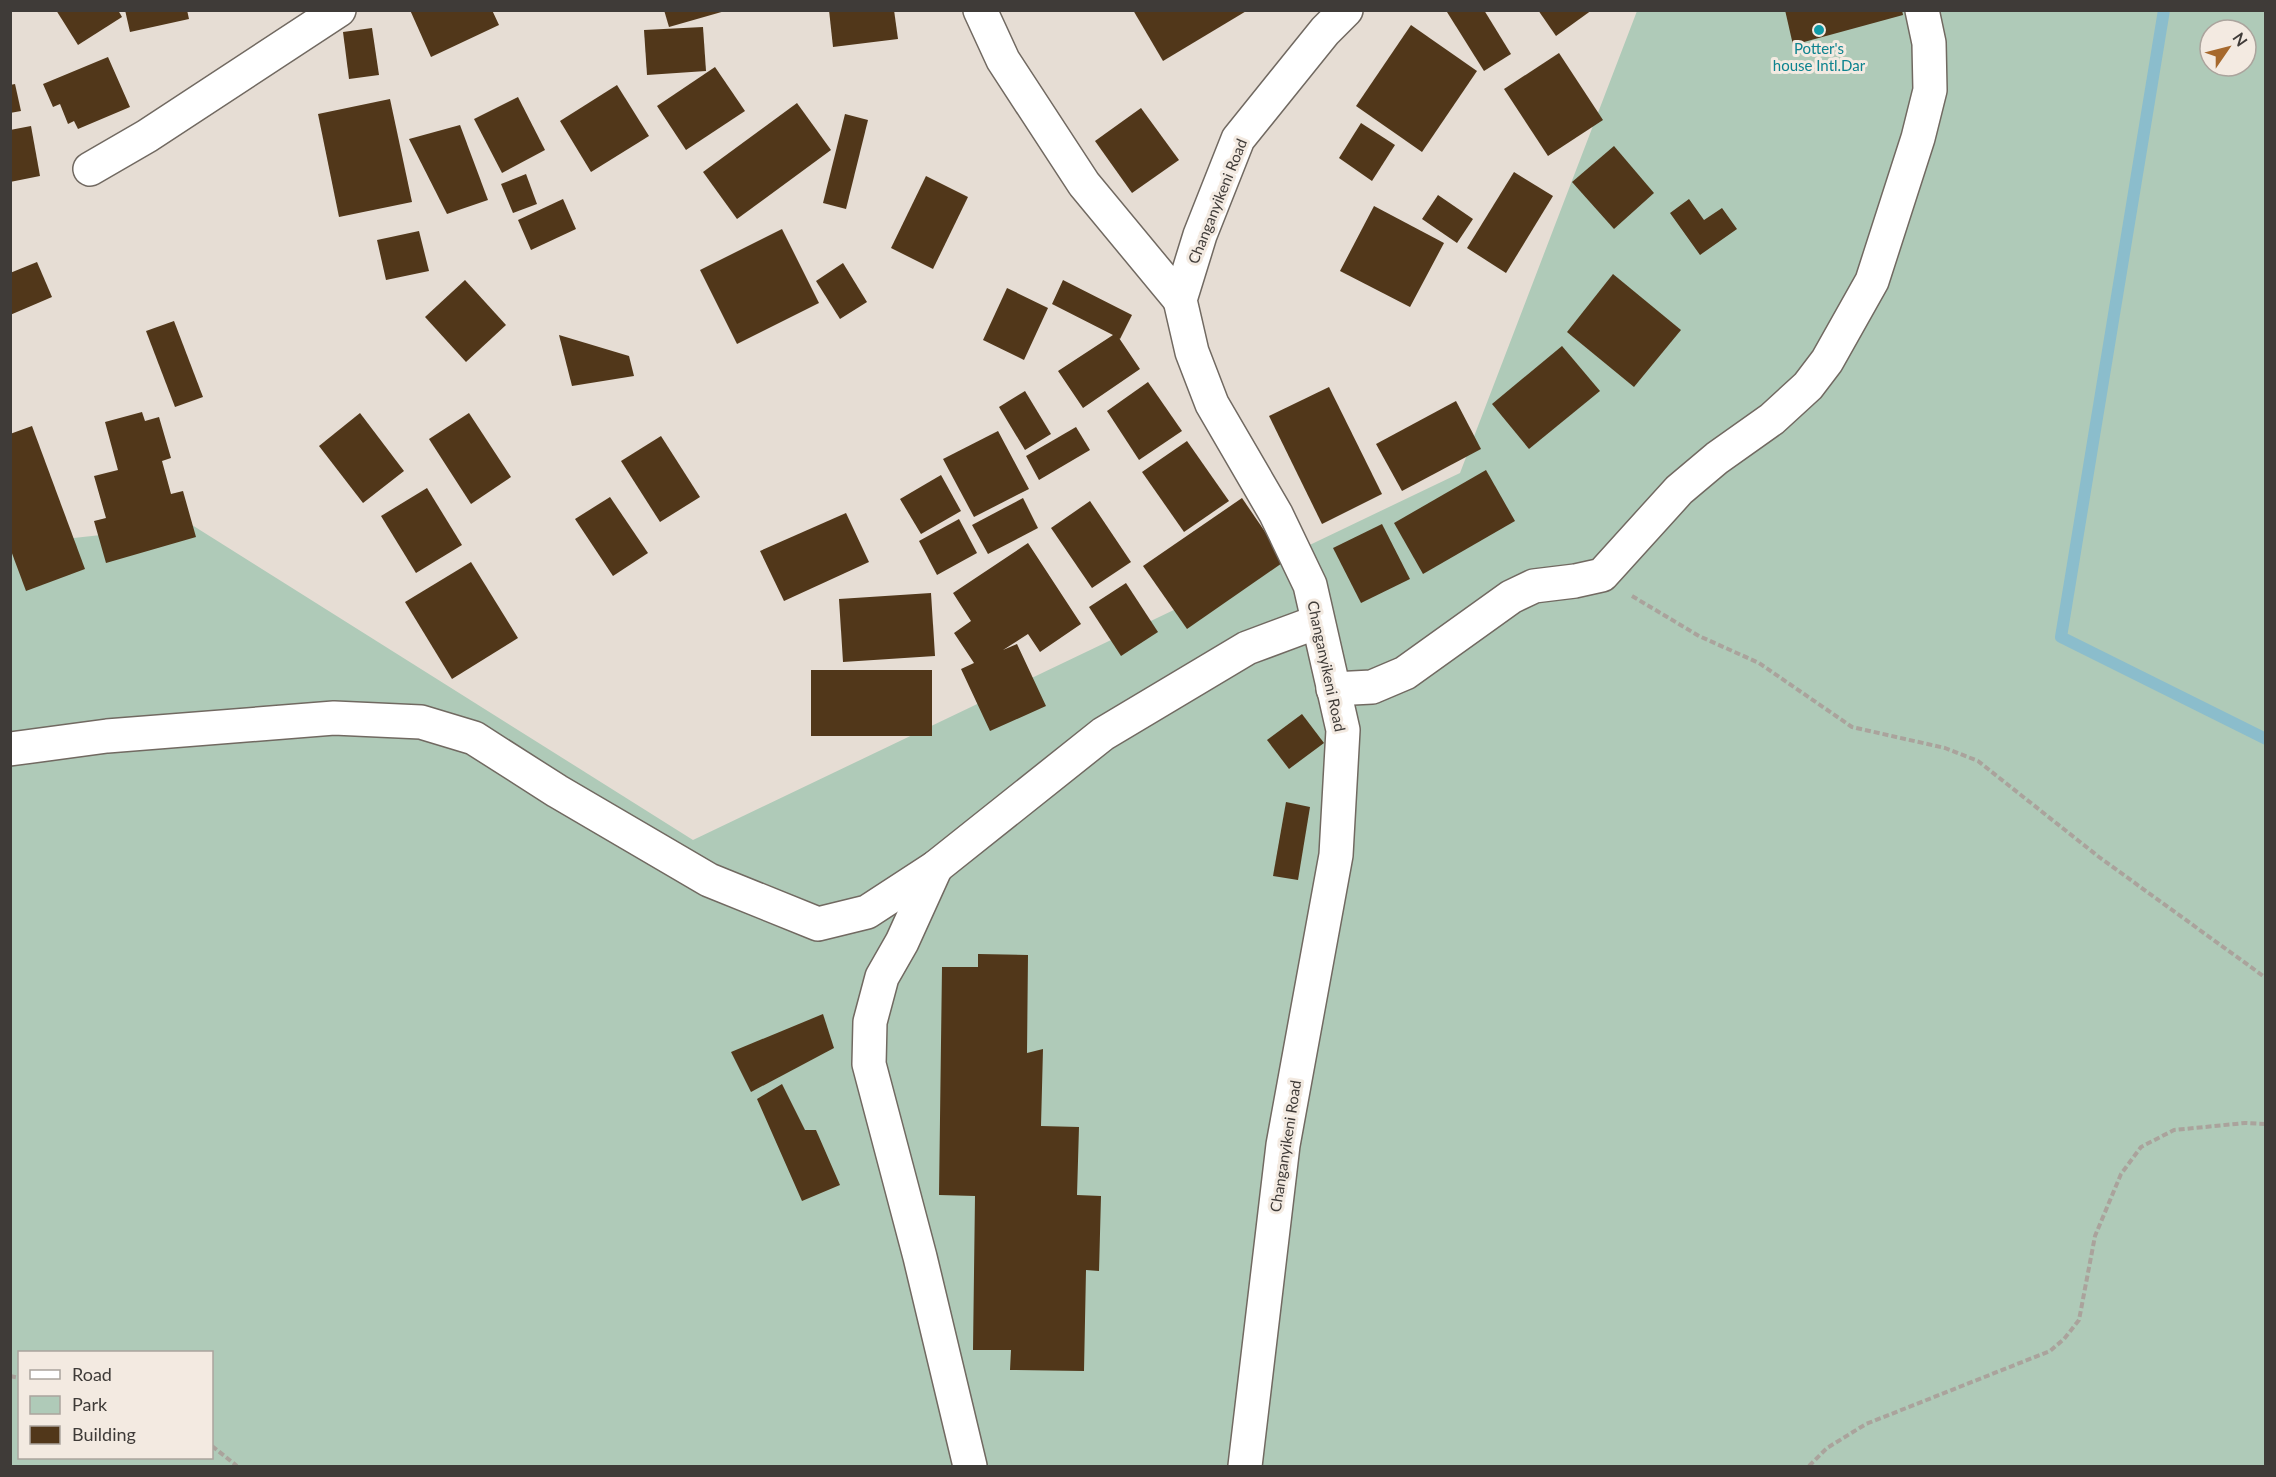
<svg xmlns="http://www.w3.org/2000/svg" width="2276" height="1477" font-family="Lato,sans-serif">
  <style>
    .green { fill: #afcab8; fill-rule: evenodd }
    .lines { fill: none; stroke-linecap: round; stroke-linejoin: round }
    .stream { stroke: #8bbdcc; stroke-width: 12 }
    .building { fill: #51371a }
    .minor-casing { stroke: #716961; stroke-width: 36 }
    .path { stroke: #aaa39c; stroke-width: 4; stroke-dasharray: 6 3; stroke-linecap: butt }
    .minor { stroke: #fff; stroke-width: 33 }
    .culture-dot { fill: #0f9aa8; stroke: #f3eae1; stroke-width: 2 }
    .labels { text-anchor: middle; dominant-baseline: central; stroke-width: 6; stroke-linejoin: round; paint-order: stroke }
    .culture-label { font-size: 15px; fill: #0d838f; stroke: #f3eae1 }
    .street-label { font-size: 15px; fill: #3f3b38; stroke: #f3eae1 }
  </style>
  <rect width="100%" height="100%" fill="#e6ddd4"/>
  <path class="green" d="M1637,11H2265V1466H11L10,545L192,525L693,840L1460,473ZM2210,30H2246V66H2210ZM20,1352H212V1458H20Z"/>
  <g class="lines">
    <path class="stream" d="M2164,10L2061,637L2266,739"/>
  </g>
  <g class="building">
    <path d="M56,10H118L122,17L78,45Z"/>
    <path d="M125,10H187L189,19L130,32Z"/>
    <path d="M410,10H492L499,25L431,57Z"/>
    <path d="M664,10H725V11L669,27Z"/>
    <path d="M829,10H894L898,39L833,47Z"/>
    <path d="M1133,10H1248L1163,61Z"/>
    <path d="M1449,10H1484L1511,54L1484,71L1447,12Z"/>
    <path d="M1538,10H1592L1556,36Z"/>
    <path d="M1785,10H1902L1903,15L1793,45Z"/>
    <path d="M1411,25L1477,71L1422,152L1356,106Z"/>
    <path d="M703,27L706,71L647,75L644,30Z"/>
    <path d="M372,28L379,75L349,79L343,32Z"/>
    <path d="M1559,53L1603,120L1548,156L1504,89Z"/>
    <path d="M108,57L130,107L78,129L74,121L68,124L60,104L53,107L43,84Z"/>
    <path d="M715,67L745,111L686,150L657,106Z"/>
    <path d="M15,84L21,111L10,113V85Z"/>
    <path d="M617,85L649,136L591,172L560,121Z"/>
    <path d="M518,97L545,150L502,173L474,119Z"/>
    <path d="M390,99L412,202L339,217L318,114Z"/>
    <path d="M797,103L831,150L737,219L703,172Z"/>
    <path d="M1141,108L1179,160L1132,193L1095,141Z"/>
    <path d="M845,114L868,120L846,209L823,203Z"/>
    <path d="M1361,123L1395,145L1372,181L1339,158Z"/>
    <path d="M460,125L488,200L447,214L409,139Z"/>
    <path d="M31,126L40,176L10,182V130Z"/>
    <path d="M1614,146L1654,193L1614,229L1572,182Z"/>
    <path d="M1514,172L1553,196L1506,273L1467,248Z"/>
    <path d="M526,174L537,204L513,213L501,184Z"/>
    <path d="M926,176L968,197L933,269L891,248Z"/>
    <path d="M1438,195L1473,219L1457,243L1422,219Z"/>
    <path d="M563,199L576,229L531,250L518,220Z"/>
    <path d="M1689,199L1704,220L1722,208L1737,229L1700,255L1670,213Z"/>
    <path d="M1374,206L1444,243L1410,307L1340,271Z"/>
    <path d="M782,229L819,303L737,344L700,270Z"/>
    <path d="M419,231L429,271L386,280L377,240Z"/>
    <path d="M37,262L52,297L10,315V273Z"/>
    <path d="M843,263L867,302L840,319L816,281Z"/>
    <path d="M1613,274L1681,330L1634,387L1567,332Z"/>
    <path d="M465,280L506,325L466,362L425,317Z"/>
    <path d="M1063,280L1132,315L1120,339L1119,338L1140,369L1083,408L1058,371L1113,335L1052,304Z"/>
    <path d="M1007,288L1048,308L1024,360L983,340Z"/>
    <path d="M174,321L203,397L175,407L146,331Z"/>
    <path d="M559,335L629,356L634,376L572,386Z"/>
    <path d="M1562,346L1600,391L1529,449L1492,404Z"/>
    <path d="M1148,382L1182,431L1139,460L1107,411Z"/>
    <path d="M1329,387L1382,494L1322,524L1269,416Z"/>
    <path d="M1025,391L1051,434L1025,450L999,407Z"/>
    <path d="M1456,401L1481,449L1402,491L1376,444Z"/>
    <path d="M142,412L145,421L159,417L171,458L162,461L171,494L183,491L196,537L106,563L94,521L106,518L94,476L118,470L105,422Z"/>
    <path d="M360,413L404,471L363,503L319,446Z"/>
    <path d="M469,413L511,477L471,504L429,439Z"/>
    <path d="M32,426L85,569L26,591L10,548V434Z"/>
    <path d="M1076,427L1090,450L1039,480L1026,456Z"/>
    <path d="M998,431L1029,489L974,517L943,459Z"/>
    <path d="M661,436L700,497L660,522L621,461Z"/>
    <path d="M1187,441L1229,501L1184,532L1142,472Z"/>
    <path d="M1486,470L1515,521L1423,574L1394,523Z"/>
    <path d="M941,475L961,511L921,534L900,499Z"/>
    <path d="M427,488L462,545L416,573L381,516Z"/>
    <path d="M610,497L648,553L613,576L575,519Z"/>
    <path d="M1023,498L1038,528L988,554L972,525Z"/>
    <path d="M1242,498L1285,561L1187,629L1143,566Z"/>
    <path d="M1090,501L1131,562L1092,588L1051,528Z"/>
    <path d="M846,513L869,562L784,601L760,551Z"/>
    <path d="M959,519L977,553L937,575L919,541Z"/>
    <path d="M1382,524L1410,579L1361,603L1333,548Z"/>
    <path d="M1028,543L1081,624L1040,652L1028,634L1003,650L1017,644L1046,706L990,731L961,669L974,663L954,633L971,621L953,593Z"/>
    <path d="M471,562L518,638L452,679L405,602Z"/>
    <path d="M1126,583L1158,632L1121,656L1089,607Z"/>
    <path d="M931,593L935,656L843,662L839,599Z"/>
    <rect x="811" y="670" width="121" height="66"/>
    <path d="M1302,714L1324,743L1289,769L1267,740Z"/>
    <path d="M1286,802L1310,807L1298,880L1273,876Z"/>
    <path d="M978,954L1028,955L1027,1053L1043,1049L1041,1126L1079,1127L1077,1195L1101,1196L1099,1271L1086,1270L1084,1371L1010,1370L1011,1350H973L975,1196L939,1195L942,967H978Z"/>
    <path d="M823,1014L834,1048L751,1092L731,1052Z"/>
    <path d="M782,1084L805,1130H816L840,1185L802,1201L757,1099Z"/>
  </g>
  <g class="lines">
    <defs>
      <g id="minor">
        <path d="M980,10L1003,60L1084,184L1180,300"/>
        <path d="M90,169L147,136L339,10"/>
        <path d="M1333,689L1372,687L1405,673L1511,597L1534,586L1575,581L1602,575L1679,490L1717,458L1772,419L1808,386L1827,361L1872,281L1918,138L1930,90L1929,43L1922,10"/>
        <path d="M10,749L107,736L334,718L421,722L474,738L557,791L709,880L818,924L867,912L936,867L1103,734L1247,648L1317,622"/>
        <path d="M936,867L902,942L882,977L870,1022L869,1064L920,1257L970,1466"/>
        <path d="M1245,1466L1283,1145L1336,855L1343,730L1310,585L1276,514L1212,404L1192,352L1180,300L1200,235L1238,139L1325,31L1346,10"/>
      </g>
    </defs>
    <use href="#minor" class="minor-casing"/>
    <g class="path">
      <path d="M1632,596L1699,636L1759,663L1852,727L1945,748L1978,761L2099,857L2266,978"/>
      <path d="M10,1376L20,1378"/>
      <path d="M212,1446L237,1466"/>
      <path d="M1809,1466L1827,1448L1866,1424L2050,1351L2064,1339L2079,1320L2095,1236L2121,1174L2141,1147L2174,1130L2245,1123L2266,1124"/>
    </g>
    <use href="#minor" class="minor"/>
  </g>
  <circle class="culture-dot" cx="1819" cy="30" r="6"/>
  <g class="labels">
    <g class="culture-label">
      <text x="1819" y="48">Potter's<tspan x="1819" dy="17">house Intl.Dar</tspan></text>
    </g>
    <g class="street-label">
      <text transform="translate(1217 201) rotate(-68)">Changanyikeni Road</text>
      <text transform="translate(1327 666) rotate(78)">Changanyikeni Road</text>
      <text transform="translate(1285 1146) rotate(-81)">Changanyikeni Road</text>
    </g>
  </g>
  <rect width="2276" height="1477" fill="none" stroke="#3f3b38" stroke-width="24"/>
  <rect x="18" y="1351" width="195" height="108" fill="#f3eae1" stroke="#aba49d" stroke-width="1.5"/>
  <rect x="30" y="1370" width="30" height="9" fill="#ffffff" stroke="#aba49d" stroke-width="1.5"/>
  <text x="72" y="1381" font-size="18" fill="#3f3b38">Road</text>
  <rect x="30" y="1396" width="30" height="18" fill="#afcab8" stroke="#aba49d" stroke-width="1.5"/>
  <text x="72" y="1411" font-size="18" fill="#3f3b38">Park</text>
  <rect x="30" y="1426" width="30" height="18" fill="#51371a" stroke="#aba49d" stroke-width="1.5"/>
  <text x="72" y="1441" font-size="18" fill="#3f3b38">Building</text>
  <g transform="translate(2228 48) rotate(55)"><circle r="28" fill="#f3eae1" stroke="#aba49d" stroke-width="1.5"/>
  <path d="M0-4.5L10 22L0 15L-10 22Z" fill="#a6692d"/>
  <text y="-9" font-size="16" font-weight="bold" text-anchor="middle" fill="#3f3b38">N</text>
  </g>
</svg>
